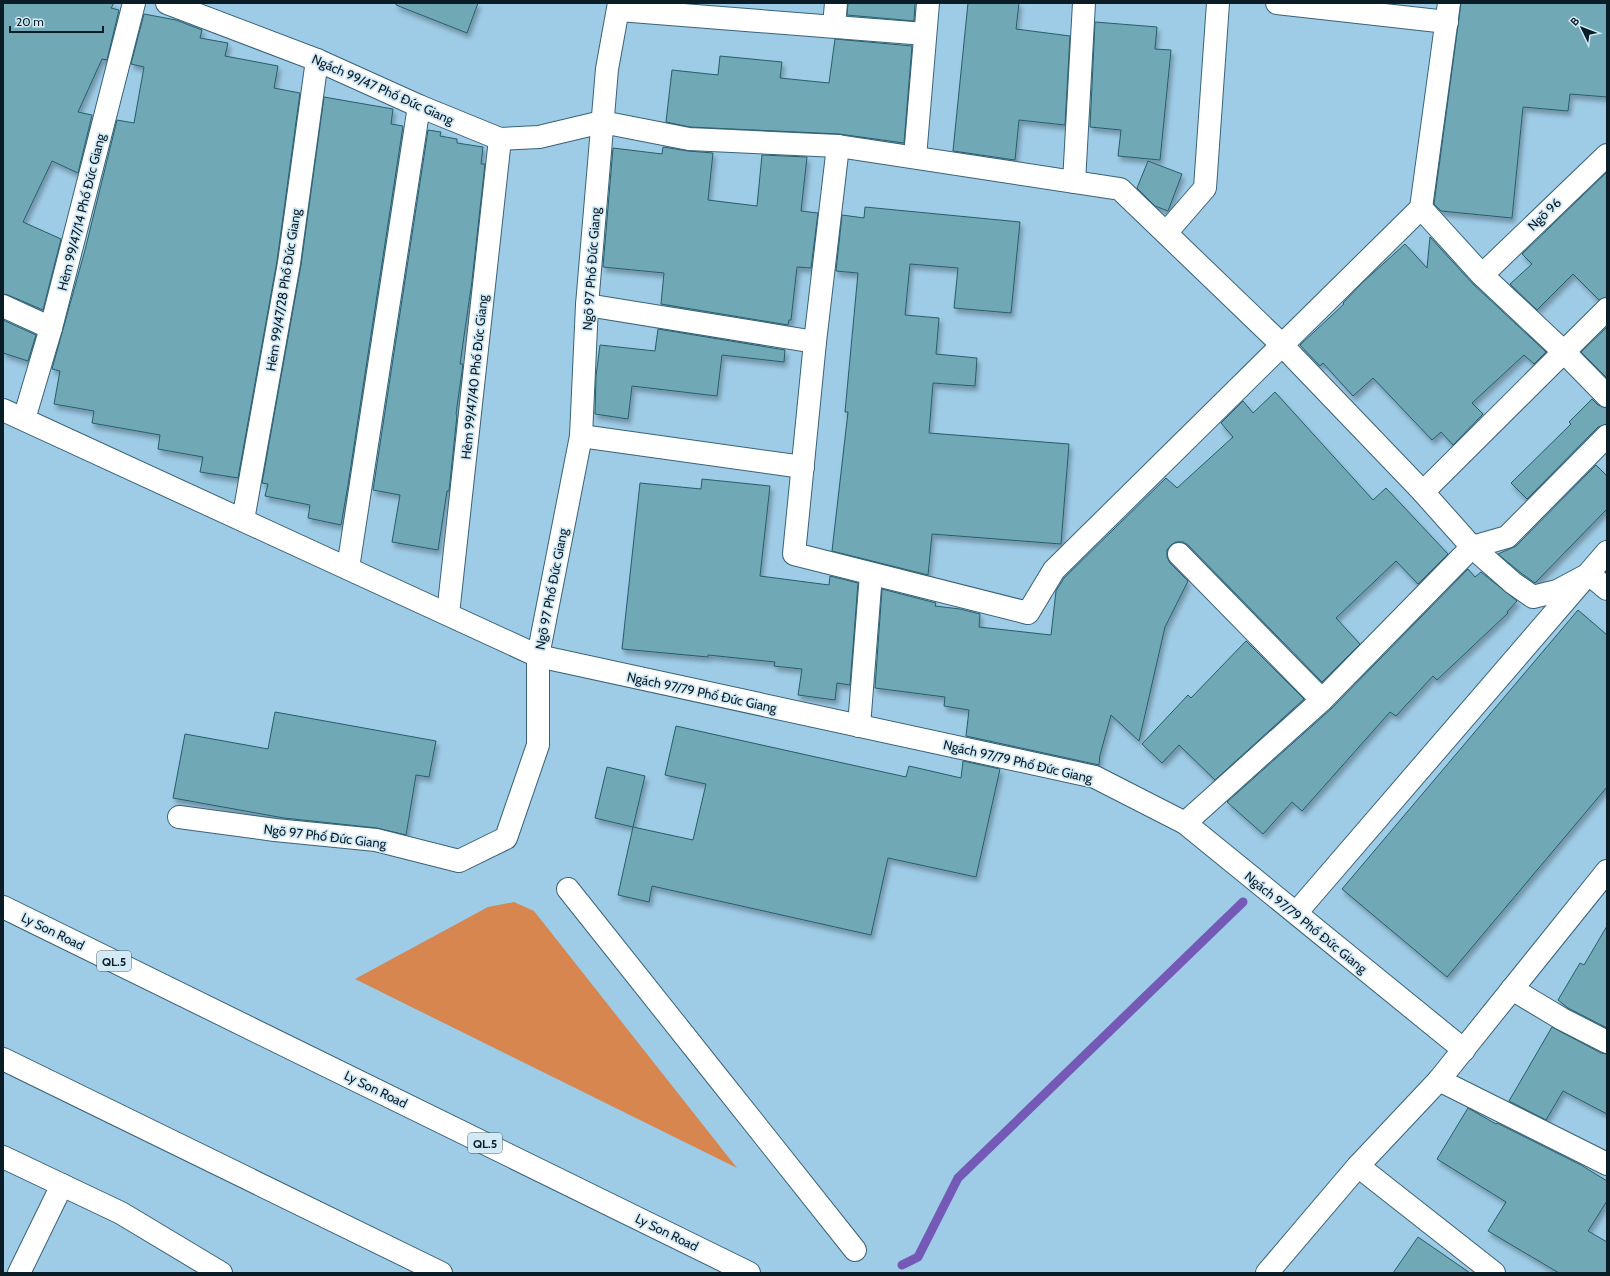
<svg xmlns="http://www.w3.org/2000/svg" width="1610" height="1276" font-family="Cabin,sans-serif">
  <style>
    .green { fill: #d6864e }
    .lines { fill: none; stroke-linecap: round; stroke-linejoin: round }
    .stream { stroke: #745ab6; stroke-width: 9 }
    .building { fill: #70a8b5; stroke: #265e6a; filter: url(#shadow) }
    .minor-casing { stroke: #38637a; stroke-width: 24 }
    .highway-casing { stroke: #38637a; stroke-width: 24 }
    .minor { stroke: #fff; stroke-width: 22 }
    .highway { stroke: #fff; stroke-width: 22 }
    .labels { text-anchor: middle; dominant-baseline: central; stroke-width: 3.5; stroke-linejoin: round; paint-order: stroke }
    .shield { fill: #d2e9f6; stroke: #465a64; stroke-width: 1 }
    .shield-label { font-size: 12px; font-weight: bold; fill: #0a1c26 }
    .street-label { font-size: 13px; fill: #0a1c26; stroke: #d2e9f6 }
  </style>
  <defs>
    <filter id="shadow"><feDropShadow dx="2.5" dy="4.5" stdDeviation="2" flood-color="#0004"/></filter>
  </defs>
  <rect width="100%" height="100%" fill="#9ecbe6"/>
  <path class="green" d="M514,902L534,911L737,1168L355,979L488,907Z"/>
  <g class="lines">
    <path class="stream" d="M902,1265L918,1257L958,1178L1243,902"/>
  </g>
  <g class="building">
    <path d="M3,3H114L111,8L119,10L107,60L102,59L78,112L92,115L78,173L52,161L23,222L61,239L43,310L8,295L3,294Z"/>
    <path d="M396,3H478L467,33L396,5Z"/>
    <path d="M848,3H915L914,21L847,15Z"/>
    <path d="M968,3H1019L1016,29L1070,36L1065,125L1019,120L1015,160L953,151Z"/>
    <path d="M1461,3H1607V97L1570,94L1568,111L1523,107L1512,218L1441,211L1434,204Z"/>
    <path d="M144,14L176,20L202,30L200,38L228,43L225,56L278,66L274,88L300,93L277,261L238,478L200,472L203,457L158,449L160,435L92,423L94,411L54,404L60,371L52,369L85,250L117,120L134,123L144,67L131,64Z"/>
    <path d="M1095,22L1157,27L1155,49L1171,50L1160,160L1118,156L1121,130L1090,127Z"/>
    <path d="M835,39L912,46L904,143L839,134L690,127L666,122L672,70L718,75L720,56L782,62L780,78L829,83Z"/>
    <path d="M324,97L393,109L391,124L403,126L348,485L341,525L308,518L310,505L265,496L268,484L262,483L301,265Z"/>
    <path d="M428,130L441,132L440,136L457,139V143L483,147L481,164H485L472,281L460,364H463L456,414L457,415L449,491H447L438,550L392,542L400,495L373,490Z"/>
    <path d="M663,147L688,151L713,153L708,200L757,206L762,155L807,157L801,211L818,213L811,268L797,267L791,320H789L788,325L661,304L664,273L603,267L613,148L662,154Z"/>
    <path d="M1148,161L1182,174L1168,211L1155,206L1137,188Z"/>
    <path d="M1607,172V297L1599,300L1573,274L1537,310L1510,284L1532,264L1522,254Z"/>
    <path d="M865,207L1020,222L1011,313L954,308L958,268L910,264L905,315L939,318L936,354L977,358L975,386L933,383L929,433L1069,444L1061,544L932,534L928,575L832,551L848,412H845L858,273L836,271L842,215L864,218Z"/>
    <path d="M1430,237L1473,284L1546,352L1534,364L1524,355L1472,403L1483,414L1453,445L1441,432L1432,440L1373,378L1353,396L1323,363L1320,366L1300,345L1344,304L1343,303L1362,283L1405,244L1427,268Z"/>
    <path d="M3,320L36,335L28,361L3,353Z"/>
    <path d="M1607,327V378L1581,352Z"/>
    <path d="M658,329L785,350L784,362L722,355L717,396L632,386L628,419L595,414L596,376L600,345L655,351Z"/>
    <path d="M1275,392L1373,500L1386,488L1448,554L1418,584L1396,561L1336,618L1360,644L1322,682L1188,545L1183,542H1176L1171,545L1167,550V557L1170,563L1188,581L1165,627L1139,741L1111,715L1100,755L1099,765L966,736L969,710L944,706L945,697L875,688L882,589L936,603L935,606L960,609L980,614L979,627L1051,635L1056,591L1064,578L1166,478L1177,488L1233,437L1221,423L1243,401L1253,413Z"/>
    <path d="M1592,399L1598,405L1607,408V424L1598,427L1527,499L1511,483L1571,424L1569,422Z"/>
    <path d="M1596,465L1607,476V509L1535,583L1521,573L1498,554L1516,546Z"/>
    <path d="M702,479L770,486L760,576L829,585L830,576L858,583L850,685L837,683L835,700L798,695L802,669L774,666L775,662L708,655V657L622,649L640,483L701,489Z"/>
    <path d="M1468,569L1475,577L1481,572L1517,601L1507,612L1508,613L1437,680L1433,676L1396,716L1390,712L1302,811L1292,802L1263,834L1227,802L1331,709Z"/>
    <path d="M1578,610L1607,635V787L1447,977L1342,889Z"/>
    <path d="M1246,641L1304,699L1215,780L1179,745L1162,763L1142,744L1188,695L1191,698Z"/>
    <path d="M275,712L436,741L429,777L416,775L406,835L377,828L284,818L173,798L185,734L268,749Z"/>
    <path d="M676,726L906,777L909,766L961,778L963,761L1000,769L976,877L888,858L871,935L652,886L649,902L618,895L633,827L693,840L706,784L665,775Z"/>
    <path d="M607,767L645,776L633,827L595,818Z"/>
    <path d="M1607,926V1028L1568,1008L1558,1000L1580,963L1584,965Z"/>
    <path d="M1552,1027L1601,1053L1607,1054V1114L1563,1091L1546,1120L1509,1101Z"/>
    <path d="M1468,1108L1496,1124L1497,1123L1581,1165L1607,1181V1201L1588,1231L1607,1242V1273H1559L1488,1231L1506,1202L1437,1159Z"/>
    <path d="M1418,1237L1470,1273H1393Z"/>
  </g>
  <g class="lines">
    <defs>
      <g id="minor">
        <path d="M167,3L317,60L419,106L500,139L539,137L602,122L689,139L838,146L1120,189L1281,344L1423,492L1472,547L1513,583L1533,597L1557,591L1589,574L1607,589"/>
        <path d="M1277,3L1447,22"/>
        <path d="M619,10L925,34"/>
        <path d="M834,26L836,3"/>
        <path d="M838,146L815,342L794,554L1028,613L1054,570L1421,208L1482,275L1564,352L1607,396"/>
        <path d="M915,157L928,3"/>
        <path d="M1074,182L1084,3"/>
        <path d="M1421,208L1449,3"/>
        <path d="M1166,233L1205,188L1218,3"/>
        <path d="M1482,275L1607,155"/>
        <path d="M587,305L815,342"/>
        <path d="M3,306L51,328"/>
        <path d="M3,410L538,656L1095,777L1185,823L1464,1050"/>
        <path d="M24,419L51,328L134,3"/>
        <path d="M581,436L803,467"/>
        <path d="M1423,492L1607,309"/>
        <path d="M243,520L289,263L317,60"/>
        <path d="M1179,554L1322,700"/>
        <path d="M348,568L419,106"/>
        <path d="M448,614L500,139"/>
        <path d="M859,726L871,574"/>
        <path d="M179,817L275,830L376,840L459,861L506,838L538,745V656L581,436L587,305L607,69L619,3"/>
        <path d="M1185,823L1322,700L1472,547L1507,537L1607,436"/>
        <path d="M568,889C664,1009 759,1130 855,1250"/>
        <path d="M1296,913L1607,552"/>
        <path d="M1512,989L1562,1019L1607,1042"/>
        <path d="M1439,1080L1607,1164"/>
        <path d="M3,1157L121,1213L221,1273"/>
        <path d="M1358,1166L1494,1273"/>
        <path d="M19,1273L62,1185"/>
        <path d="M1267,1273L1358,1166L1439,1080L1607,871"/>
      </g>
      <g id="highway">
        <path d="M3,907L749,1273"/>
        <path d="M3,1059L441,1273"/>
      </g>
    </defs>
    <use href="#minor" class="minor-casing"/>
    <use href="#highway" class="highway-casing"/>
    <use href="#minor" class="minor"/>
    <use href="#highway" class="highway"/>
  </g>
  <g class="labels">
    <g class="shield">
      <rect x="97" y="951" width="34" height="20" rx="3"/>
      <rect x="468" y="1133" width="34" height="20" rx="3"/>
    </g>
    <g class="shield-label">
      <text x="114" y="961">QL.5</text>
      <text x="485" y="1143">QL.5</text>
    </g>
    <g class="street-label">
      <text transform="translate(383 89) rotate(24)">Ngách 99/47 Phố Đức Giang</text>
      <text transform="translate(81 212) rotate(-76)">Hẻm 99/47/14 Phố Đức Giang</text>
      <text transform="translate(1544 214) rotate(-44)">Ngõ 96</text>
      <text transform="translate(591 269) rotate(-86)">Ngõ 97 Phố Đức Giang</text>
      <text transform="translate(283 290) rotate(-81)">Hẻm 99/47/28 Phố Đức Giang</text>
      <text transform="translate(474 377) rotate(-84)">Hẻm 99/47/40 Phố Đức Giang</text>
      <text transform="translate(551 589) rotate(-79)">Ngõ 97 Phố Đức Giang</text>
      <text transform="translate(702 692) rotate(12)">Ngách 97/79 Phố Đức Giang</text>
      <text transform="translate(1018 761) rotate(13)">Ngách 97/79 Phố Đức Giang</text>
      <text transform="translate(325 836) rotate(7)">Ngõ 97 Phố Đức Giang</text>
      <text transform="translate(1306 922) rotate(39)">Ngách 97/79 Phố Đức Giang</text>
      <text transform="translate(53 931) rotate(26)">Ly Son Road</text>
      <text transform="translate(376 1089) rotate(26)">Ly Son Road</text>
      <text transform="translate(667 1232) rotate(26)">Ly Son Road</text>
    </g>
  </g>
  <rect width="1610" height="1276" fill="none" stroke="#0a1c26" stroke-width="8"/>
  <g transform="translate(1582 28) rotate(313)" stroke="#d2e9f6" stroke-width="3" paint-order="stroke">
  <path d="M0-3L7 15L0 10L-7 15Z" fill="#0a1c26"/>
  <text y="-6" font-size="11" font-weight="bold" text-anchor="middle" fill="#0a1c26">B</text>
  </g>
  <path d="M10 26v6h93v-6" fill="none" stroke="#0a1c26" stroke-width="2"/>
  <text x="16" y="26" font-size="12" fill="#0a1c26" stroke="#d2e9f6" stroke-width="3" paint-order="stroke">20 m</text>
</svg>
